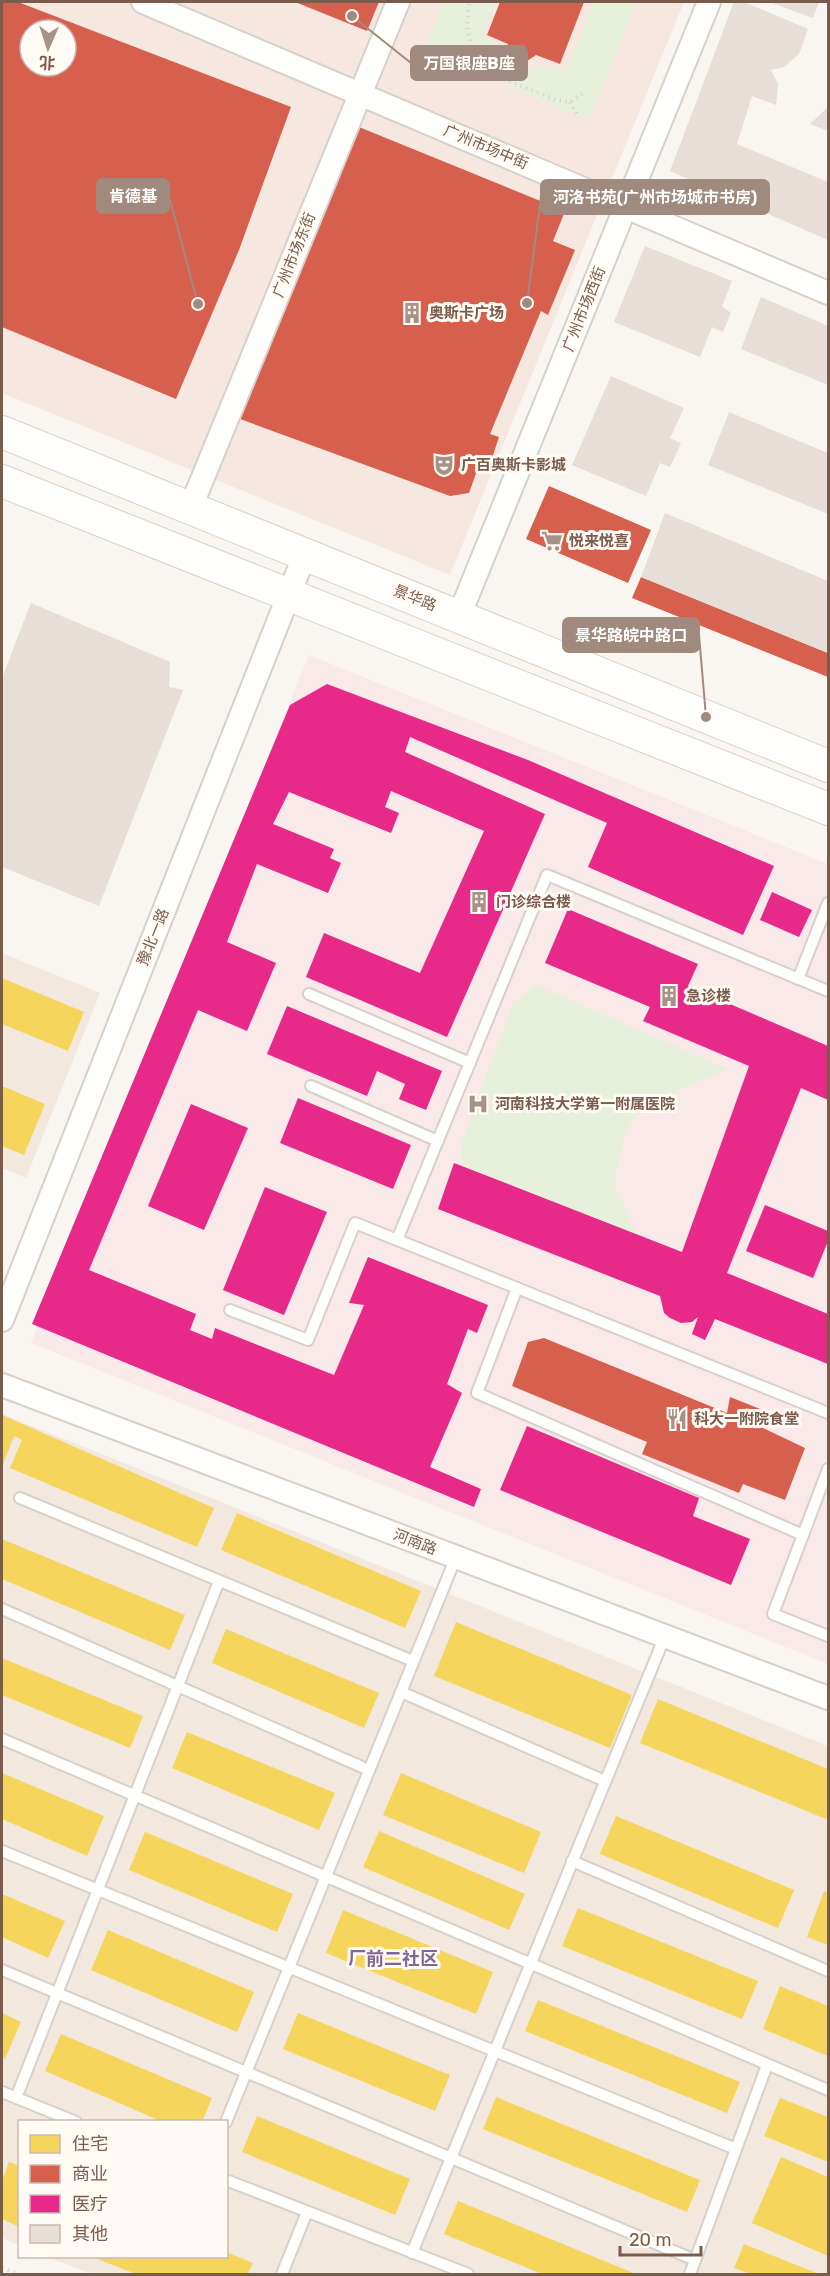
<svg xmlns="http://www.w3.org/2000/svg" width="830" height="2276" font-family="Rubik,'Noto Sans SC',sans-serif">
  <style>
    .residential { fill: #f2e8de }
    .commercial { fill: #f6e8e1; fill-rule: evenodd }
    .medical { fill: #fae9e9 }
    .green { fill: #e7f0db }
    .homes { fill: #f6d55c }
    .shops { fill: #d6604d; fill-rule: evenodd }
    .health { fill: #e7298a }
    .building { fill: #e6ded7 }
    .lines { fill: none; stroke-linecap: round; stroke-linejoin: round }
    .lane-casing { stroke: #d7d1cb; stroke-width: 14 }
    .street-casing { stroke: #d7d1cb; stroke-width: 26 }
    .secondary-casing { stroke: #d9d2cb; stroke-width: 34 }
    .path { stroke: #dcd5d0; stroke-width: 4; stroke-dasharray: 1.5 4.5; stroke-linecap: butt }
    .lane { stroke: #fefefd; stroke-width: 10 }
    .street { stroke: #fefefd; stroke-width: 22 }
    .secondary { stroke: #fefefd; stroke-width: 32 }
    .labels { text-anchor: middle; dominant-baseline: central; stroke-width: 6; stroke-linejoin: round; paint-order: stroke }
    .street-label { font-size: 15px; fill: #7a5c4d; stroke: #fffaf3 }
    .poi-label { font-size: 15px; font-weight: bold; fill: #7a5c4d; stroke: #fffaf3; text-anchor: start }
    .quarter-label { font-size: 18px; font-weight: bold; fill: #846695; stroke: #fffaf3 }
    .leader { fill: none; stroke: #9f8a7d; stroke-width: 2 }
    .callout-dot { fill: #9f8a7d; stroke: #fffaf3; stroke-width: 2 }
    .callout { fill: #9f8a7d; stroke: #9f8a7d; stroke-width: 2 }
    .callout-label { font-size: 16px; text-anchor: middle; font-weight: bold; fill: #fff }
  </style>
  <rect width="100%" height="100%" fill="#f9f5f0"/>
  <g class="residential">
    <path d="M2,953L100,993L26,1178L2,1168Z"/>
    <path d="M2,1414L828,1746V2274H92L48,2257L226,2256V2122H20L19,2245L2,2238Z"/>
  </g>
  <path class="commercial" d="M2,2H684L450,575L2,393ZM30,30H66V66H30Z"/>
  <path class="medical" d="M309,655L828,864V1664L31,1343Z"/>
  <g class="green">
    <path d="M444,2H496L482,37L499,46L508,65L533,70L543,65L566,71L594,2H623L635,6L589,120L424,51Z"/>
    <path d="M536,985L728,1069L657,1100L636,1114L624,1137L614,1185L637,1234L467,1169L461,1155L462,1141L513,1003Z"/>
  </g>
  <g class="homes">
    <path d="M2,978L84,1012L68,1051L2,1024Z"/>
    <path d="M2,1086L45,1104L24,1155L2,1146Z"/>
    <path d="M2,1415L214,1508L197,1547L10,1468L22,1440L14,1436L2,1467Z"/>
    <path d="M237,1513L421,1591L405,1628L221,1550Z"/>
    <path d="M2,1539L185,1615L170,1650L2,1579Z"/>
    <path d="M456,1622L632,1695L610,1748L434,1676Z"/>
    <path d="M226,1629L379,1693L364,1728L212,1663Z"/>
    <path d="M2,1658L143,1716L130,1748L2,1695Z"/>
    <path d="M658,1699L828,1769V1812L826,1819L640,1743Z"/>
    <path d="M187,1732L335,1793L319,1830L172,1768Z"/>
    <path d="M2,1773L104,1816L87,1856L2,1819Z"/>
    <path d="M401,1773L541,1832L524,1873L383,1815Z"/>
    <path d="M616,1816L794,1890L778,1928L600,1854Z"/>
    <path d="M379,1831L525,1894L509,1930L363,1867Z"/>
    <path d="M145,1832L293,1894L277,1932L129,1870Z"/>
    <path d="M824,1891L828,1893V1945L807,1937Z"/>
    <path d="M2,1894L65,1921L48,1958L2,1937Z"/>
    <path d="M578,1908L758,1981L742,2019L562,1946Z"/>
    <path d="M343,1910L493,1972L476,2014L326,1953Z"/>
    <path d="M108,1930L254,1992L237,2032L91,1970Z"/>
    <path d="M780,1986L828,2006V2056L763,2029Z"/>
    <path d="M538,2000L740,2082L727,2113L525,2031Z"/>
    <path d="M2,2013L21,2022L5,2059L2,2057Z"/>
    <path d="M298,2013L450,2075L435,2111L283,2049Z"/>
    <path d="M61,2034L212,2098L202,2122H163L45,2071Z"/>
    <path d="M496,2097L700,2180L687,2212L483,2129Z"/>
    <path d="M780,2098L828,2117V2162L764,2136Z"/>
    <path d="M257,2116L410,2179L395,2215L242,2152Z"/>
    <path d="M781,2157L828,2177V2256L752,2223Z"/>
    <path d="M9,2162L20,2166V2227L2,2219V2181Z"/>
    <path d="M458,2201L636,2274H542L444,2234Z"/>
    <path d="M744,2244L819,2274H751L734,2268Z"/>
    <path d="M226,2252L253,2263L248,2274H136L92,2257L226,2256Z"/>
  </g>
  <g class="shops">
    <path d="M2,2H18L291,107L239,250L176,399L2,327ZM30,30H66V66H30Z"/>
    <path d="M295,2H379L367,31Z"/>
    <path d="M500,2H584L560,64L536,55L524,63L515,62L506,51L508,44L487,35Z"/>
    <path d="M359,127L565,211L553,241L575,250L548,315L541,311L490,434L499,437L488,470L478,468L469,493L450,496L240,419L332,195L323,192L330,174L339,178Z"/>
    <path d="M549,486L651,530L628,583L526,539Z"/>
    <path d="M641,577L828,653V677L632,598Z"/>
    <path d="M544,1338L727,1413L730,1397L765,1411L759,1426L805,1448L785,1500L743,1484L739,1493L642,1454L647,1442L512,1386L528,1342Z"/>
  </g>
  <g class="health">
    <path d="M327,684L528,760L774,866L743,935L588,867L607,823L410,737L405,752L545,814L447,1037L306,977L324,933L420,973L484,831L391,791L385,807L399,813L391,833L289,792L273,824L334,849L330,858L341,863L328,893L257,864L227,942L276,963L247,1031L198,1010L89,1270L196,1314L190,1330L212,1339L215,1328L334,1375L364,1305L349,1303L368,1257L488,1305L477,1333L468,1329L447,1384L462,1393L430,1467L481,1489L474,1507L32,1324L290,705Z"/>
    <path d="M772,892L812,910L799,937L760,920Z"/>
    <path d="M568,909L698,964L688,986L828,1046V1100L801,1088L727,1273L828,1314V1364L715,1319L705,1340L692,1334L698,1317L692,1322L681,1323L670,1318L664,1313L660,1296L438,1209L454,1163L682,1252L749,1066L643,1021L650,1007L545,963Z"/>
    <path d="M287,1006L442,1071L426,1110L399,1099L405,1084L377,1071L367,1096L267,1054Z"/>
    <path d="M298,1098L411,1145L393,1189L280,1143Z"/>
    <path d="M191,1104L248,1128L204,1230L148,1206Z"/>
    <path d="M265,1187L327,1212L284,1315L223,1290Z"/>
    <path d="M765,1205L828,1231V1241L813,1278L746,1251Z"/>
    <path d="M527,1426L699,1498L693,1516L750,1539L731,1585L500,1490Z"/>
  </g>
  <g class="building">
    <path d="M734,2H744L808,29L799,54L784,67L771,70L778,84L776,105L752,96L737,144L828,182V240L670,171Z"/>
    <path d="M769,2H819L813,18Z"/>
    <path d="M828,107V131L810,124Z"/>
    <path d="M645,246L732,281L722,306L731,313L723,332L712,327L700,357L614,322Z"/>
    <path d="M761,297L828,326V385L741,349Z"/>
    <path d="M611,376L684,408L670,438L681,443L670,467L660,463L646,496L572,465Z"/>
    <path d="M729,412L828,453V514L708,465Z"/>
    <path d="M665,513L828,581V653L641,577Z"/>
    <path d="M31,603L170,662L169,687L183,690L99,906L2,867V678Z"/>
  </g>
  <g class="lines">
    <defs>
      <g id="lane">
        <path d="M798,979L828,903"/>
        <path d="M309,994L470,1063"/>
        <path d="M311,1086L438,1141"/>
        <path d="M397,1240L547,875L828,991"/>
        <path d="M517,1288L477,1393L803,1535"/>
        <path d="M230,1310L308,1340L355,1223L828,1413"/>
        <path d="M828,1469L773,1614L828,1636"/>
        <path d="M20,1498L413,1661"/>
        <path d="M2,1609L369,1770"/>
        <path d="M401,1692L605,1781"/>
        <path d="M2,1739L828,2090"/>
        <path d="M2,1851L736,2149"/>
        <path d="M572,1861L828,1971"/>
        <path d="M2,1970L695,2260"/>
        <path d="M2,2092L76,2122"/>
        <path d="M16,2098L219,1581"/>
        <path d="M226,2122L456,1557"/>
        <path d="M226,2180L468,2274"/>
        <path d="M412,2253L665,1636"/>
        <path d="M282,2274L307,2212"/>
        <path d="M690,2274L767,2065"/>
      </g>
      <g id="street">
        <path d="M143,2L828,293"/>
        <path d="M190,509L398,2"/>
        <path d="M459,616L709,2"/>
        <path d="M2,1320L305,554"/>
        <path d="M2,1385L828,1698"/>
      </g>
      <g id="secondary">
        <path d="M2,432L828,766"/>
        <path d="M2,481L828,809"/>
      </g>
    </defs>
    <use href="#lane" class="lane-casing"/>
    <use href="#street" class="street-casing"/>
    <use href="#secondary" class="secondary-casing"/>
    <g class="path">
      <path d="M469,4L467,27L472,50L497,76L556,100L570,102L585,92"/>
      <path d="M570,102L577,114"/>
      <path d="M2,2268L18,2274"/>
    </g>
    <use href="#lane" class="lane"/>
    <use href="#street" class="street"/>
    <use href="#secondary" class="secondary"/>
  </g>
  <defs>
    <symbol id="building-bare" viewBox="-9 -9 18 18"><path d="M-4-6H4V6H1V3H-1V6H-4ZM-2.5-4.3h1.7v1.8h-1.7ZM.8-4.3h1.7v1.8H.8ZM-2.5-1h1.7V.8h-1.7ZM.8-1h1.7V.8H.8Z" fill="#a69286" stroke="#fffaf3" stroke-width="2.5" paint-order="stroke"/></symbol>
    <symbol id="theatre-bare" viewBox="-9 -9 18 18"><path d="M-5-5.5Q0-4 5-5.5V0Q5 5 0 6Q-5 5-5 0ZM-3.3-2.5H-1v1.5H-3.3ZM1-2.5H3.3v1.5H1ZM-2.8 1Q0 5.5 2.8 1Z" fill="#a69286" stroke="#fffaf3" stroke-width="2.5" paint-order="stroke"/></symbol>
    <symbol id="supermarket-bare" viewBox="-9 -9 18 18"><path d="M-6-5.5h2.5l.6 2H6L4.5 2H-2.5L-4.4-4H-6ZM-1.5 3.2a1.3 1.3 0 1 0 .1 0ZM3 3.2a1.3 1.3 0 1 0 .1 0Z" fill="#a69286" stroke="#fffaf3" stroke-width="2.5" paint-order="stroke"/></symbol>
    <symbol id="hospital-bare" viewBox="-9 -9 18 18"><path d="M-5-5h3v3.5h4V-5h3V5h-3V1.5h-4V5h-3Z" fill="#a69286" stroke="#fffaf3" stroke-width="2.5" paint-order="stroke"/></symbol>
    <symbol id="restaurant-bare" viewBox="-9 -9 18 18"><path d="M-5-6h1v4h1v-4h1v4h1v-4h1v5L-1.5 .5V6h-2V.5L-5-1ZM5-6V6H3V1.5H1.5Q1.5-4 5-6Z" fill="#a69286" stroke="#fffaf3" stroke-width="2.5" paint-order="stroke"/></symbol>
  </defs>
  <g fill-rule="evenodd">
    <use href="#building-bare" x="397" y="298" width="30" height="30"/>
    <use href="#theatre-bare" x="429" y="450" width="30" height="30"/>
    <use href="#supermarket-bare" x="537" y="526" width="30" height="30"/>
    <use href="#building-bare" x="464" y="887" width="30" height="30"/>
    <use href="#building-bare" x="654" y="981" width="30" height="30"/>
    <use href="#hospital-bare" x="463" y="1089" width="30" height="30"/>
    <use href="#restaurant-bare" x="662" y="1404" width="30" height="30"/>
  </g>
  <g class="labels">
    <g class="street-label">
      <text transform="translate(486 147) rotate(23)">广州市场中街</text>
      <text transform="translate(294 255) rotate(-68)">广州市场东街</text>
      <text transform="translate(584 309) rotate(-68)">广州市场西街</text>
      <text transform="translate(415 598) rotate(22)">景华路</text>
      <text transform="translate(153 937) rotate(-68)">豫北一路</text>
      <text transform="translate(415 1542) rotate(21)">河南路</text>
    </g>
    <g class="poi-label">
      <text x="429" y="313">奥斯卡广场</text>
      <text x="461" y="465">广百奥斯卡影城</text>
      <text x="569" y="541">悦来悦喜</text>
      <text x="496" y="902">门诊综合楼</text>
      <text x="686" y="996">急诊楼</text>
      <text x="495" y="1104">河南科技大学第一附属医院</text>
      <text x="694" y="1419">科大一附院食堂</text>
    </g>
    <g class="quarter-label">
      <text x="393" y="1959">厂前二社区</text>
    </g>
  </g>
  <path class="leader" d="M352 16L411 63M198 304L169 196M527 303L541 197M706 717L699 635"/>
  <g class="callout-dot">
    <circle cx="352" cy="16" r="6"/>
    <circle cx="198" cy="304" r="6"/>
    <circle cx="527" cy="303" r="6"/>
    <circle cx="706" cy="717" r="6"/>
  </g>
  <g class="callout">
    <rect x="411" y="46" width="116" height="34" rx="6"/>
    <rect x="97" y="179" width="72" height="34" rx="6"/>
    <rect x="541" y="180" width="228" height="34" rx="6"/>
    <rect x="563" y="618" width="136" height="34" rx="6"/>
  </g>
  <g class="callout-label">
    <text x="469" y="69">万国银座B座</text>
    <text x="133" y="202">肯德基</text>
    <text x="655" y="203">河洛书苑(广州市场城市书房)</text>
    <text x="631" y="641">景华路皖中路口</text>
  </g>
  <rect width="830" height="2276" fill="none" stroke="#7a5c4d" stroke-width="6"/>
  <rect x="18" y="2120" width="210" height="138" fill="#fffaf3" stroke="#cabbb1" stroke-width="1.5"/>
  <rect x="30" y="2135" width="30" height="18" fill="#f6d55c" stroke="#cabbb1" stroke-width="1.5"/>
  <text x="72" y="2150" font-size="18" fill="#7a5c4d">住宅</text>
  <rect x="30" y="2165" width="30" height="18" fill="#d6604d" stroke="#cabbb1" stroke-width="1.5"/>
  <text x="72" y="2180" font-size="18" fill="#7a5c4d">商业</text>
  <rect x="30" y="2195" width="30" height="18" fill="#e7298a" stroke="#cabbb1" stroke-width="1.5"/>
  <text x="72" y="2210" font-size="18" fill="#7a5c4d">医疗</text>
  <rect x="30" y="2225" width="30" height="18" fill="#e6ded7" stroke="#cabbb1" stroke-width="1.5"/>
  <text x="72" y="2240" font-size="18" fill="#7a5c4d">其他</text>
  <g transform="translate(48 48) rotate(183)"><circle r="28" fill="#fffaf3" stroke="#cabbb1" stroke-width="1.5"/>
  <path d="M0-4.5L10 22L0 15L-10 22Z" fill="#a69286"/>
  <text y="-9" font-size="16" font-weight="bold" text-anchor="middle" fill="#7a5c4d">北</text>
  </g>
  <path d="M620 2246v9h81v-9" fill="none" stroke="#7a5c4d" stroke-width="3"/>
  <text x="629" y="2246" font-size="18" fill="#7a5c4d" stroke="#fffaf3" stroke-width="4.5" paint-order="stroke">20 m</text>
</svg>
